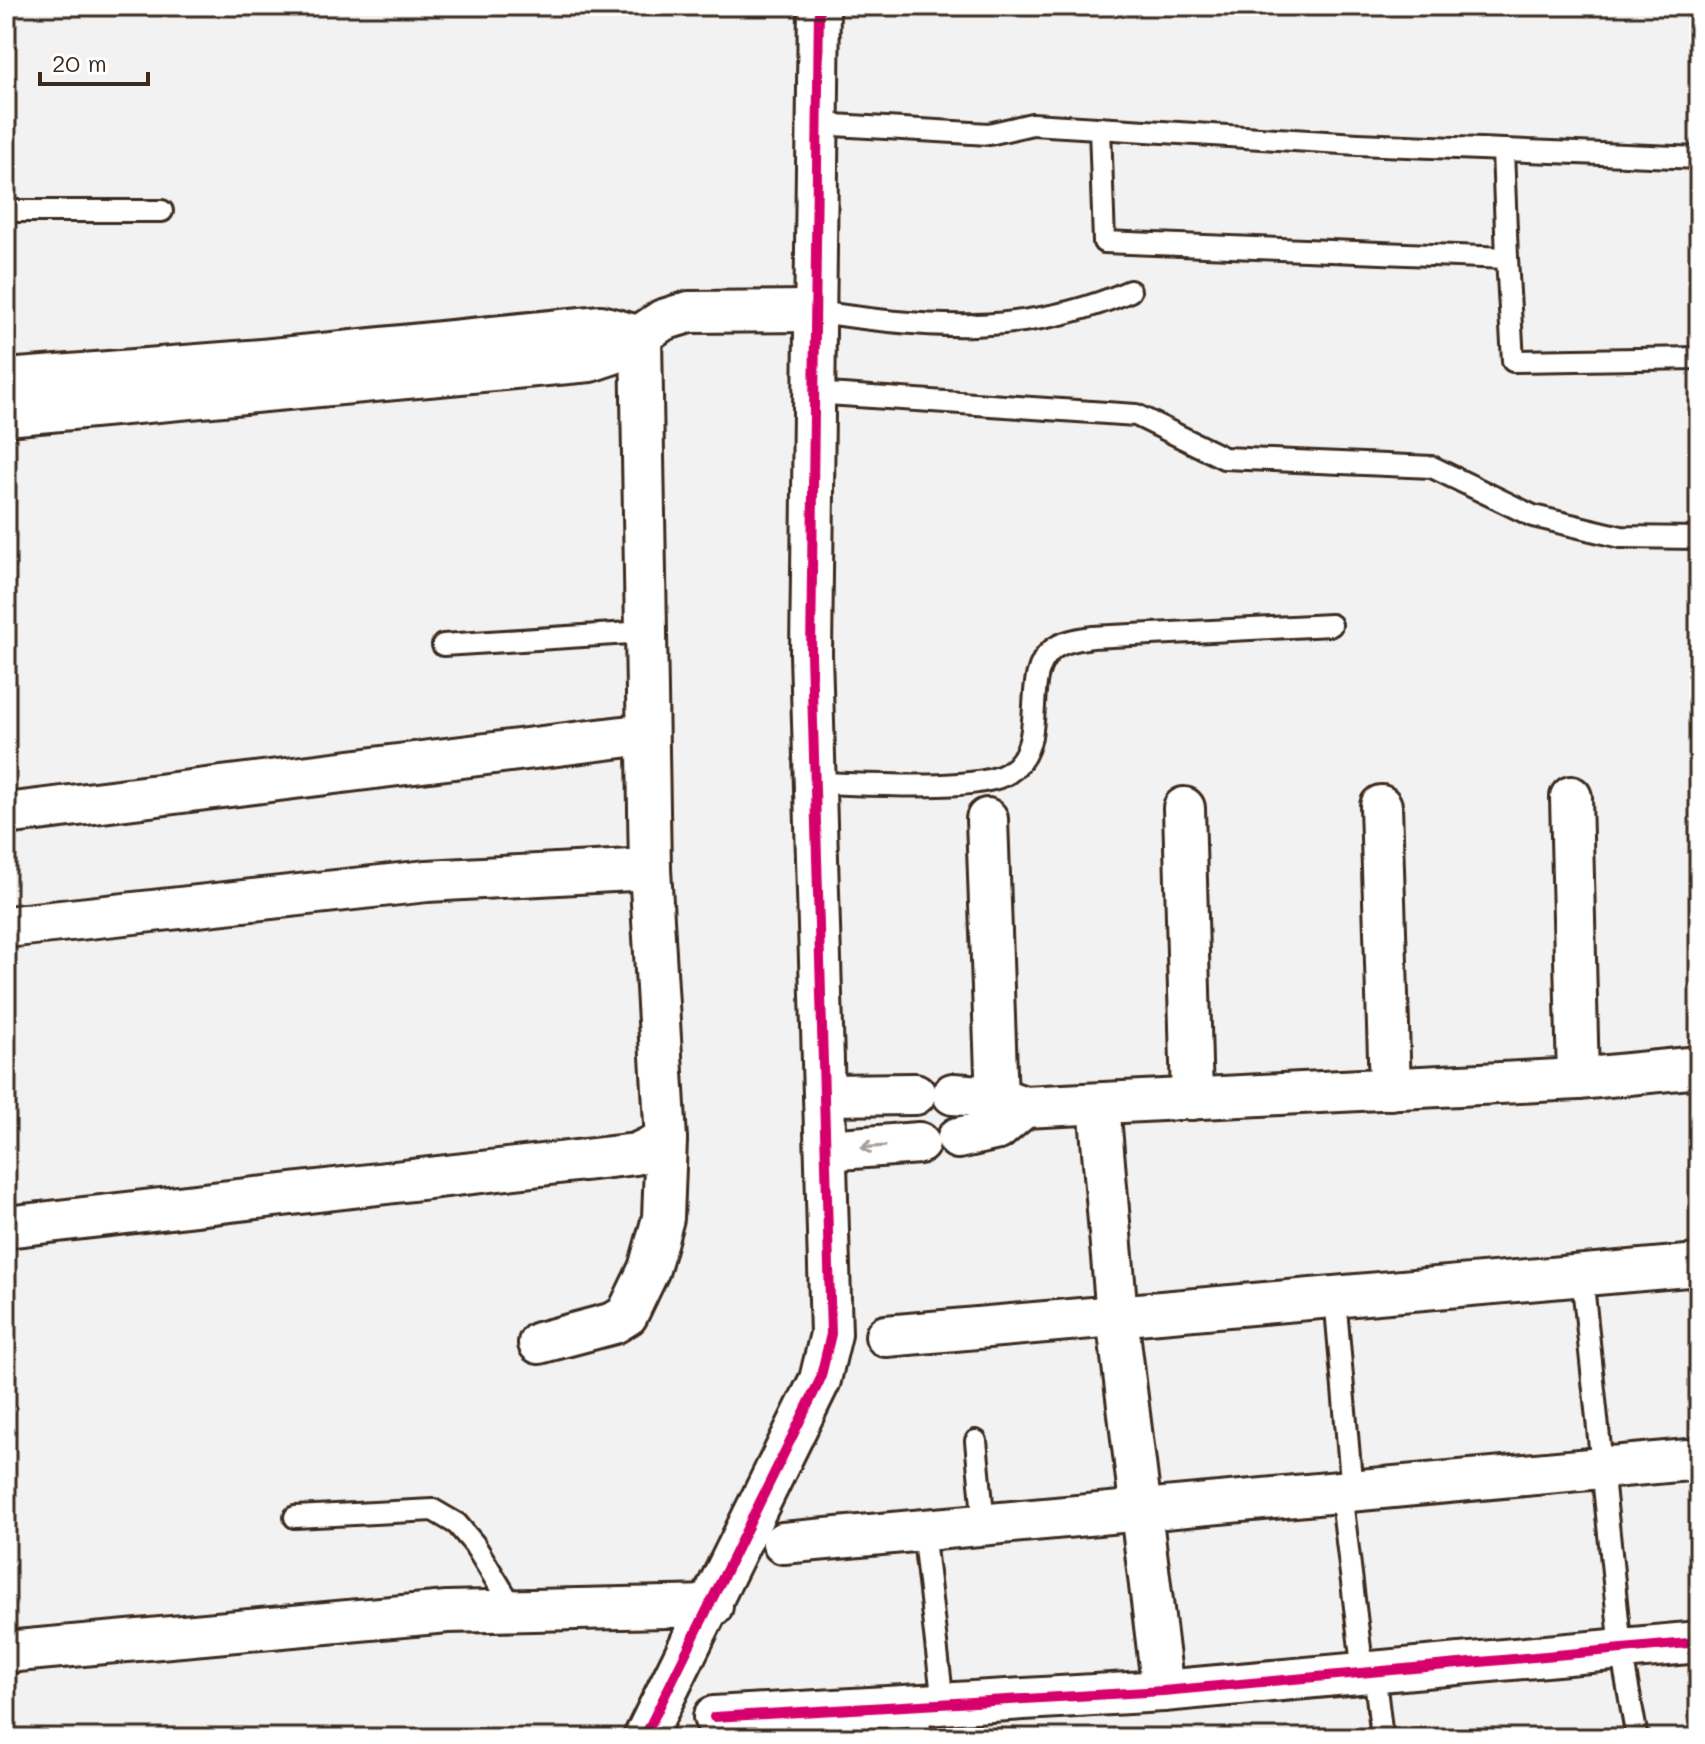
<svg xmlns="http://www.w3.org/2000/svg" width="1705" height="1744" font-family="Mali,sans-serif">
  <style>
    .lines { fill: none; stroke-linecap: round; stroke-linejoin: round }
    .lane-casing { stroke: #3b2a1e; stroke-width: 26 }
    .street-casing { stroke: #3b2a1e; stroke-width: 46 }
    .lane { stroke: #fff; stroke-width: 20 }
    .street { stroke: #fff; stroke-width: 40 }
    .cycleway-casing { stroke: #fff; stroke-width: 15 }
    .cycleway { stroke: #d6006c; stroke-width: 10 }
    .oneway { stroke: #a79f9a }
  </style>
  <rect width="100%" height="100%" fill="#f3f2f2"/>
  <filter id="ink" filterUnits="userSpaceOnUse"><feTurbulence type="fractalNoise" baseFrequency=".0125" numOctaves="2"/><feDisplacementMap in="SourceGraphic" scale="16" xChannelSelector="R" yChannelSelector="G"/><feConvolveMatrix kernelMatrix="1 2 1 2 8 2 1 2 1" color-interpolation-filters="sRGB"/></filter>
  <g filter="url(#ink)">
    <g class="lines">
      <defs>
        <g id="lane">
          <path d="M817,124L989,134L1032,124L1358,144L1699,158"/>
          <path d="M1100,128L1104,242L1507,258L1503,150"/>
          <path d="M6,211H162"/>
          <path d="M1507,258L1513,361L1699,358"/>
          <path d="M813,311C925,329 1025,337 1130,291"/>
          <path d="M813,393L1136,415L1224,458L1432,467L1533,516L1621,537L1699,538"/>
          <path d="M443,645L645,632"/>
          <path d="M812,783C854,783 977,793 1008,773C1052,744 1018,678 1052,650C1063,641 1079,639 1092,637L1331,625"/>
          <path d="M1582,1275L1621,1649L1637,1738"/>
          <path d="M1335,1297L1352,1491"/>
          <path d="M976,1441L984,1525"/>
          <path d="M1341,1492L1363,1673"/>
          <path d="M295,1517L433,1510L457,1524L474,1544L513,1608"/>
          <path d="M923,1530L943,1704"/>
          <path d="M1374,1671L1382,1738"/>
          <path d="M917,1705L921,1738"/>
        </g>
        <g id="street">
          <path d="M6,380L262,360L601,326L641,337L650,869L666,1140L663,1218L649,1269L627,1315L614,1323L539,1343"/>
          <path d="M6,415L590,361L614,353L663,320L689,312L813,311"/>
          <path d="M1571,797L1578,1079"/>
          <path d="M1381,806L1390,1089"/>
          <path d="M1184,808L1192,1099"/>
          <path d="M6,814L646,734"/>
          <path d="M987,819L998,1129"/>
          <path d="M6,927L427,881L650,869"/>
          <path d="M953,1094L997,1097L1024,1107L998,1129L958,1138"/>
          <path d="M824,1095L915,1094"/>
          <path d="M1099,1104L1117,1316L1163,1691"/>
          <path d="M1024,1107L1578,1079L1699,1067"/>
          <path d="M826,1150L919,1143"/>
          <path d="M6,1227L636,1154L666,1140"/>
          <path d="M886,1336L1699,1265"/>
          <path d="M783,1543L1699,1459"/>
          <path d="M6,1652L447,1612L712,1606"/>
          <path d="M714,1717L1163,1691L1699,1642"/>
          <path d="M644,1738L820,1380L831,1334L811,654L819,6"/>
        </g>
      </defs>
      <use href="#lane" class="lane-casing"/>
      <use href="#street" class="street-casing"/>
      <use href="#lane" class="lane"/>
      <use href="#street" class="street"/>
      <defs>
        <g id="cycleway">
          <path d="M714,1717L1163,1691L1699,1642"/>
          <path d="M644,1738L820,1380L831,1334L811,654L819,6"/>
        </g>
      </defs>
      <use href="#cycleway" class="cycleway-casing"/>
      <use href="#cycleway" class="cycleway"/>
    </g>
    <defs><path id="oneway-shaft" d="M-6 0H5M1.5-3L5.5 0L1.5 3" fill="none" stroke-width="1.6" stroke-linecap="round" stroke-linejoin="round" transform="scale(2)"/></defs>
    <use class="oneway" href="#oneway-shaft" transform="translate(873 1147) rotate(176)"/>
  </g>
  <rect width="1705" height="1744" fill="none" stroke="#fff" stroke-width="32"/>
  <rect x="16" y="16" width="1673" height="1712" fill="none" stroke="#3b2a1e" stroke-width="3" filter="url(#ink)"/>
  <path d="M40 72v12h108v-12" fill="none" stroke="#3b2a1e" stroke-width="4"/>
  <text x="52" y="72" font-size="24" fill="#3b2a1e" stroke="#ffffff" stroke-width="6" paint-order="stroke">20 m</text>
</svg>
